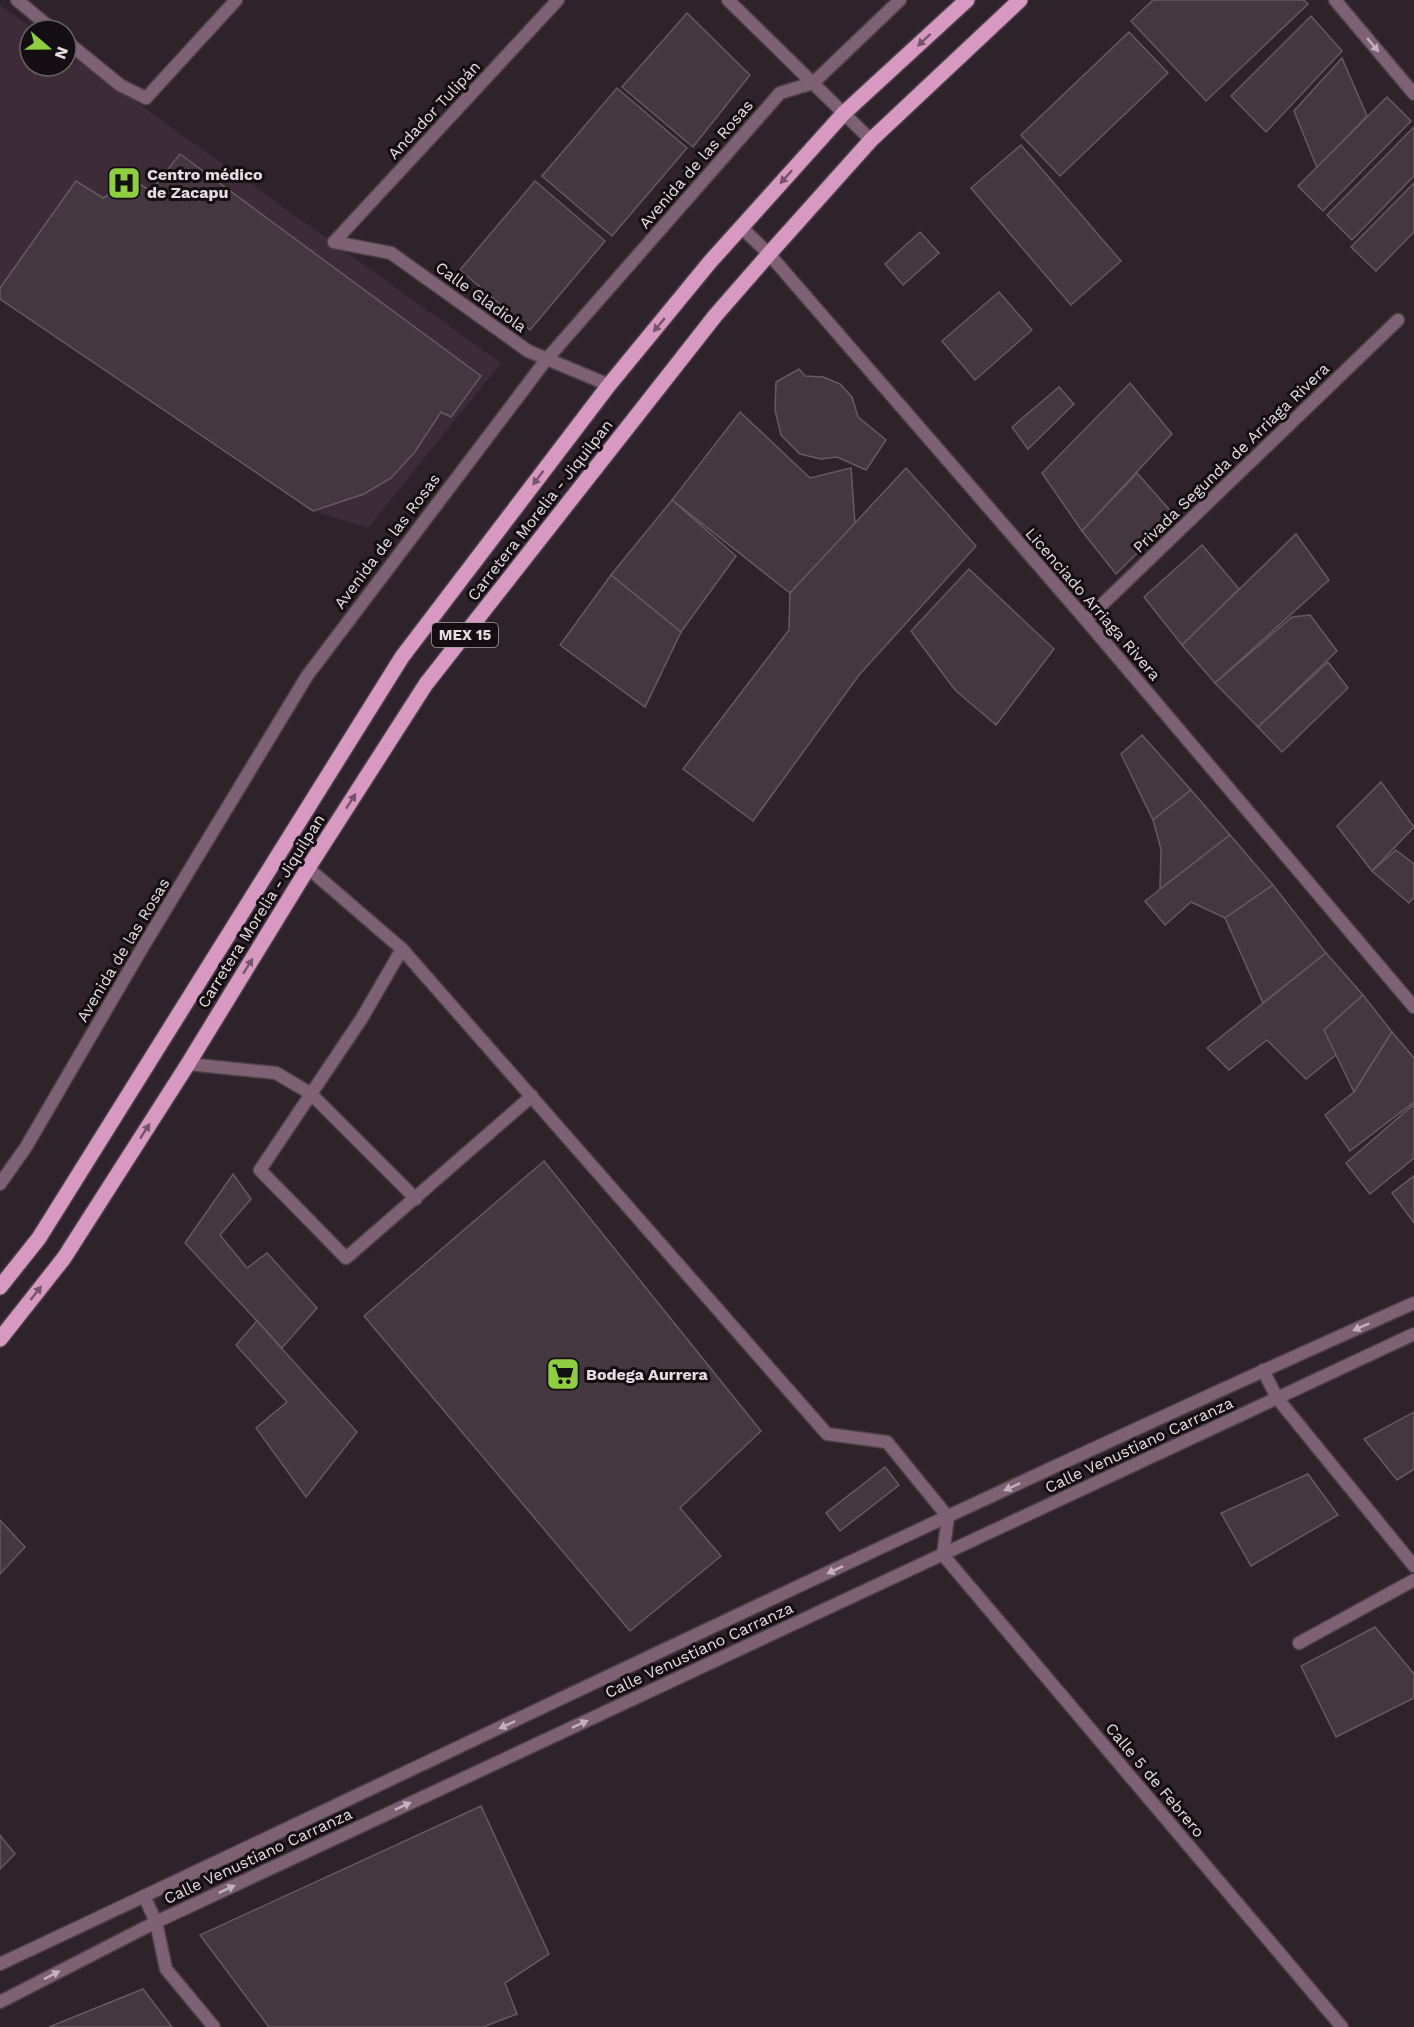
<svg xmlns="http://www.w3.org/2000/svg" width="1414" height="2027" font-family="'Work Sans',sans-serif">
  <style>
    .built { fill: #3d2c37 }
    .building { fill: #44373f; stroke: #675962; stroke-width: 1.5 }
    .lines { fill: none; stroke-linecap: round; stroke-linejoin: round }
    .service-casing { stroke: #4c4148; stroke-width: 15 }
    .pedestrian-casing { stroke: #4c4148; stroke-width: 15 }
    .minor-casing { stroke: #4c4148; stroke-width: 15 }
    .tertiary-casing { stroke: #4c4148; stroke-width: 15 }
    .primary-casing { stroke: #4c4148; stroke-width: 18 }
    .service { stroke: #7f6174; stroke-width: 12 }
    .pedestrian { stroke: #7f6174; stroke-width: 12 }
    .minor { stroke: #7f6174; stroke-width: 12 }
    .tertiary { stroke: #7f6174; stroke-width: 12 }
    .primary { stroke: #d799c2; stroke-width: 15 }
    .oneway { fill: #76546a }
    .oneway2 { fill: #c1b2bc }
    .labels { text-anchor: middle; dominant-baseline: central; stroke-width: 6; stroke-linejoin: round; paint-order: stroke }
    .shield { fill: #140e12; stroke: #a69fa4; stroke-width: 1.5 }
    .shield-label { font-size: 15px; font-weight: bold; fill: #e5dde2 }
    .street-label { font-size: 16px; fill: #e5dde2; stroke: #140e12 }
    .poi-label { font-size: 16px; font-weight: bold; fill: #e5dde2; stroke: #140e12; text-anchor: start }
  </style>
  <rect width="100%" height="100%" fill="#2f232b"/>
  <path class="built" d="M0,5L35,30H30V66H66V52L501,363L368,528L313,511L0,299Z"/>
  <g class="building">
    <path d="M1153,0H1304L1308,4L1206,101L1131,21Z"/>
    <path d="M687,13L750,75L693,147L622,87Z"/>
    <path d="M1311,16L1342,51L1266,132L1231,96Z"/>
    <path d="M1129,32L1168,73L1060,176L1021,135Z"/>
    <path d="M1342,58L1367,116L1317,168L1294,111Z"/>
    <path d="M617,88L687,148L612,236L542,176Z"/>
    <path d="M1387,97L1411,121L1323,211L1298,186Z"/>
    <path d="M1414,127V176L1352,240L1327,215Z"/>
    <path d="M1021,145L1121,261L1071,305L971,188Z"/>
    <path d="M180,154L481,376L451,417L441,412L414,453L391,478L364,494L313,511L0,299V288L76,181L103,198L120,188L129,184L141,185L151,191Z"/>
    <path d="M535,181L605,241L530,330L460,270Z"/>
    <path d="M1414,183V232L1376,271L1351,247Z"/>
    <path d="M920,232L939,253L903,285L885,264Z"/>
    <path d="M999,292L1032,330L975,380L942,341Z"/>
    <path d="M799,369L805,376L823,377L840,384L852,397L858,417L886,440L866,470L837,457L821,459L800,454L781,435L775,410L776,382Z"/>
    <path d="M1130,383L1172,434L1082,531L1042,473Z"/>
    <path d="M1059,387L1074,404L1028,449L1012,427Z"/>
    <path d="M740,412L810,478L851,468L855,524L790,593L672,500Z"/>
    <path d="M906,468L976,546L859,675L753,821L683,769L789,630L790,593Z"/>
    <path d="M1137,473L1175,516L1116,574L1082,531Z"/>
    <path d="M672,500L736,556L681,632L611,575Z"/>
    <path d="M1296,534L1329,580L1215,683L1182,645Z"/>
    <path d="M1202,545L1239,589L1182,645L1144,597Z"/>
    <path d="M969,569L1054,649L996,725L955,690L911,631Z"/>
    <path d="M611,575L681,632L645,707L560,645Z"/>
    <path d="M1310,615L1337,651L1258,727L1215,683L1292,617Z"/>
    <path d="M1328,662L1348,688L1282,752L1258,727Z"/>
    <path d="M1142,735L1191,790L1153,820L1121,754Z"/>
    <path d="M1381,782L1414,827L1372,871L1337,826Z"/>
    <path d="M1191,790L1230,835L1160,889L1161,849L1153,820Z"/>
    <path d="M1230,835L1273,885L1225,918L1191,902L1165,925L1145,901Z"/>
    <path d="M1396,850L1414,864V897L1409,903L1372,871Z"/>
    <path d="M1273,885L1326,953L1263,1003L1225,918Z"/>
    <path d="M1326,953L1363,995L1324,1030L1337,1054L1306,1079L1267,1040L1229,1070L1207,1048Z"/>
    <path d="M1363,995L1392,1032L1354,1092L1324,1030Z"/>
    <path d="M1392,1032L1414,1058V1102L1350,1151L1325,1115L1354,1092Z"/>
    <path d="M1414,1104V1158L1370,1194L1346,1163Z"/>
    <path d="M544,1161L761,1431L680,1508L721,1556L630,1631L364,1316Z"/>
    <path d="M233,1174L251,1199L220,1235L247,1268L267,1253L317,1308L282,1348L185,1243Z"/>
    <path d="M1414,1176V1223L1392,1193Z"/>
    <path d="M257,1321L357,1432L306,1497L256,1428L287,1402L236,1345Z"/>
    <path d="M1414,1412V1469L1397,1480L1364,1439Z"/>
    <path d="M885,1467L899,1485L840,1531L826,1513Z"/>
    <path d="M1308,1474L1338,1515L1251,1566L1221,1513Z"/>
    <path d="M0,1520L25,1547L0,1574Z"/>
    <path d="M1375,1627L1414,1674V1698L1336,1737L1301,1666Z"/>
    <path d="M481,1806L549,1954L505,1983L517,2014L483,2027H269L200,1935Z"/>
    <path d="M0,1835L15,1854L0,1869Z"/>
    <path d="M143,1989L172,2027H49Z"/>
  </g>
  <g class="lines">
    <defs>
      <g id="service">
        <path d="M17,0L53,30"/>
        <path d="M66,41L120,85L146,98"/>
        <path d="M308,868L402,949"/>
        <path d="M188,1064L276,1073L310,1093L416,1199"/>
        <path d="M532,1096L346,1258L260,1170L362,1018L402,949L827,1434L887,1442L948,1517"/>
      </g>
      <path id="pedestrian" d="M334,242L558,0"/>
      <g id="minor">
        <path d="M728,0L871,140"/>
        <path d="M1335,0L1414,94"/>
        <path d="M146,98L236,0"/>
        <path d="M741,227L769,254L1086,620L1414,1007"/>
        <path d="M334,242L391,253L528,351L609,385"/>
        <path d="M1086,620L1398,320"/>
        <path d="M0,1184L26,1147L141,950L307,676L546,360L780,93L813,83L900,0"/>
        <path d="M1263,1370L1277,1398L1414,1566"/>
        <path d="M948,1517L943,1555L1342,2027"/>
        <path d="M1299,1643L1414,1580"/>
        <path d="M144,1896L156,1922L166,1969L214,2027"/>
      </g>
      <g id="tertiary">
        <path d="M0,1964C471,1743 939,1515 1414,1303"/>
        <path d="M0,2002L156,1922L1414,1334"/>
      </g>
      <g id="primary">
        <path d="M0,1287L39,1238L402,657L609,385L710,262L844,113L967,0"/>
        <path d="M0,1339L64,1258L188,1064L308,868L426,684L715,316L769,254L871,140L1020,0"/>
      </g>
    </defs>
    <use href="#service" class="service-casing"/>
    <use href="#pedestrian" class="pedestrian-casing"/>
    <use href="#minor" class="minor-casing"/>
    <use href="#tertiary" class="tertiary-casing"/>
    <use href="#primary" class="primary-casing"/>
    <use href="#service" class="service"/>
    <use href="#pedestrian" class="pedestrian"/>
    <use href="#minor" class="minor"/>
    <use href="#tertiary" class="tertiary"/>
    <use href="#primary" class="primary"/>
  </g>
  <defs><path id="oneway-solid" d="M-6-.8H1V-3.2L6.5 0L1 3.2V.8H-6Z" transform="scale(1.5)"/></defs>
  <g class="oneway">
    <use href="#oneway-solid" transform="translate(924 40) rotate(137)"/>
    <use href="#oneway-solid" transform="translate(786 177) rotate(132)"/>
    <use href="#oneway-solid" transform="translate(659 325) rotate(130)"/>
    <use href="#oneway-solid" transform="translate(538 478) rotate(127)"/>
    <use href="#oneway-solid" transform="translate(351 801) rotate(-57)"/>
    <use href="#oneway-solid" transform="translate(248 966) rotate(-58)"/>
    <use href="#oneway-solid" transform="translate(145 1131) rotate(-57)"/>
    <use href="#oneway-solid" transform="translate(36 1293) rotate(-52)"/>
  </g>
  <g class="oneway2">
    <use href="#oneway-solid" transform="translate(1373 45) rotate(50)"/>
    <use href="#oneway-solid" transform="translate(1361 1327) rotate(156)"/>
    <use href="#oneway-solid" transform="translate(1012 1487) rotate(155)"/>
    <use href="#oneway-solid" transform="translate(835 1570) rotate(155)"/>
    <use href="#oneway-solid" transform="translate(580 1724) rotate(-25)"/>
    <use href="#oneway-solid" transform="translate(507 1725) rotate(155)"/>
    <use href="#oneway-solid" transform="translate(403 1806) rotate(-25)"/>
    <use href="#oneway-solid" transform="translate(227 1889) rotate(-25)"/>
    <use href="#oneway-solid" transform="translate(52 1975) rotate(-27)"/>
  </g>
  <defs>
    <symbol id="hospital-square" viewBox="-11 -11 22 22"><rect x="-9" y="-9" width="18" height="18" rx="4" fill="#8fcd41" stroke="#140e12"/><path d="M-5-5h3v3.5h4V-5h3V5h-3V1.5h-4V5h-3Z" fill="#111"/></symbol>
    <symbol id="supermarket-square" viewBox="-11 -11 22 22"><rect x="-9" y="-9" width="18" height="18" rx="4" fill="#8fcd41" stroke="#140e12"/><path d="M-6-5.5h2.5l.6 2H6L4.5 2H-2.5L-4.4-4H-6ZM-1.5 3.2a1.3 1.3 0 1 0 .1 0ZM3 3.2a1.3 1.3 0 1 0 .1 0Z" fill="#111"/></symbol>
  </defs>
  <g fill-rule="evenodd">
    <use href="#hospital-square" x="105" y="164" width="38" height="38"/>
    <use href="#supermarket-square" x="544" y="1355" width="38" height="38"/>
  </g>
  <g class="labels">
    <rect class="shield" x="432" y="623" width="66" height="24" rx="4.5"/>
    <g class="shield-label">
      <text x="465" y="635">MEX 15</text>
    </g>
    <g class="street-label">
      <text transform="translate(434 110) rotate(-47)">Andador Tulipán</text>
      <text transform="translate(696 164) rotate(-49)">Avenida de las Rosas</text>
      <text transform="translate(481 297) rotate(36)">Calle Gladiola</text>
      <text transform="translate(1231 458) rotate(-44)">Privada Segunda de Arriaga Rivera</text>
      <text transform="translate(540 510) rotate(-52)">Carretera Morelia - Jiquilpan</text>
      <text transform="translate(387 541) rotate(-53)">Avenida de las Rosas</text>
      <text transform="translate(1093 604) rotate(49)">Licenciado Arriaga Rivera</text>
      <text transform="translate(261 911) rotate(-58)">Carretera Morelia - Jiquilpan</text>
      <text transform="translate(123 950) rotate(-59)">Avenida de las Rosas</text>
      <text transform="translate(1139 1445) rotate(-25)">Calle Venustiano Carranza</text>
      <text transform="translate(699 1650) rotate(-25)">Calle Venustiano Carranza</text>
      <text transform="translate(1155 1780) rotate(50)">Calle 5 de Febrero</text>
      <text transform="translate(258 1856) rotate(-25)">Calle Venustiano Carranza</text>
    </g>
    <g class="poi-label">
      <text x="147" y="174">Centro médico<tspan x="147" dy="18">de Zacapu</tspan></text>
      <text x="586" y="1374">Bodega Aurrera</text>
    </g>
  </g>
  <g transform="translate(48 48) rotate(110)"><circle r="28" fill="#140e12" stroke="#686165" stroke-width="1.5"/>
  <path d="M0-4.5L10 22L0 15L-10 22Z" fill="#8fcd41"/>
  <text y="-9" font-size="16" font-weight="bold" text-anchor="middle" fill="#e5dde2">N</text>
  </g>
</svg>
